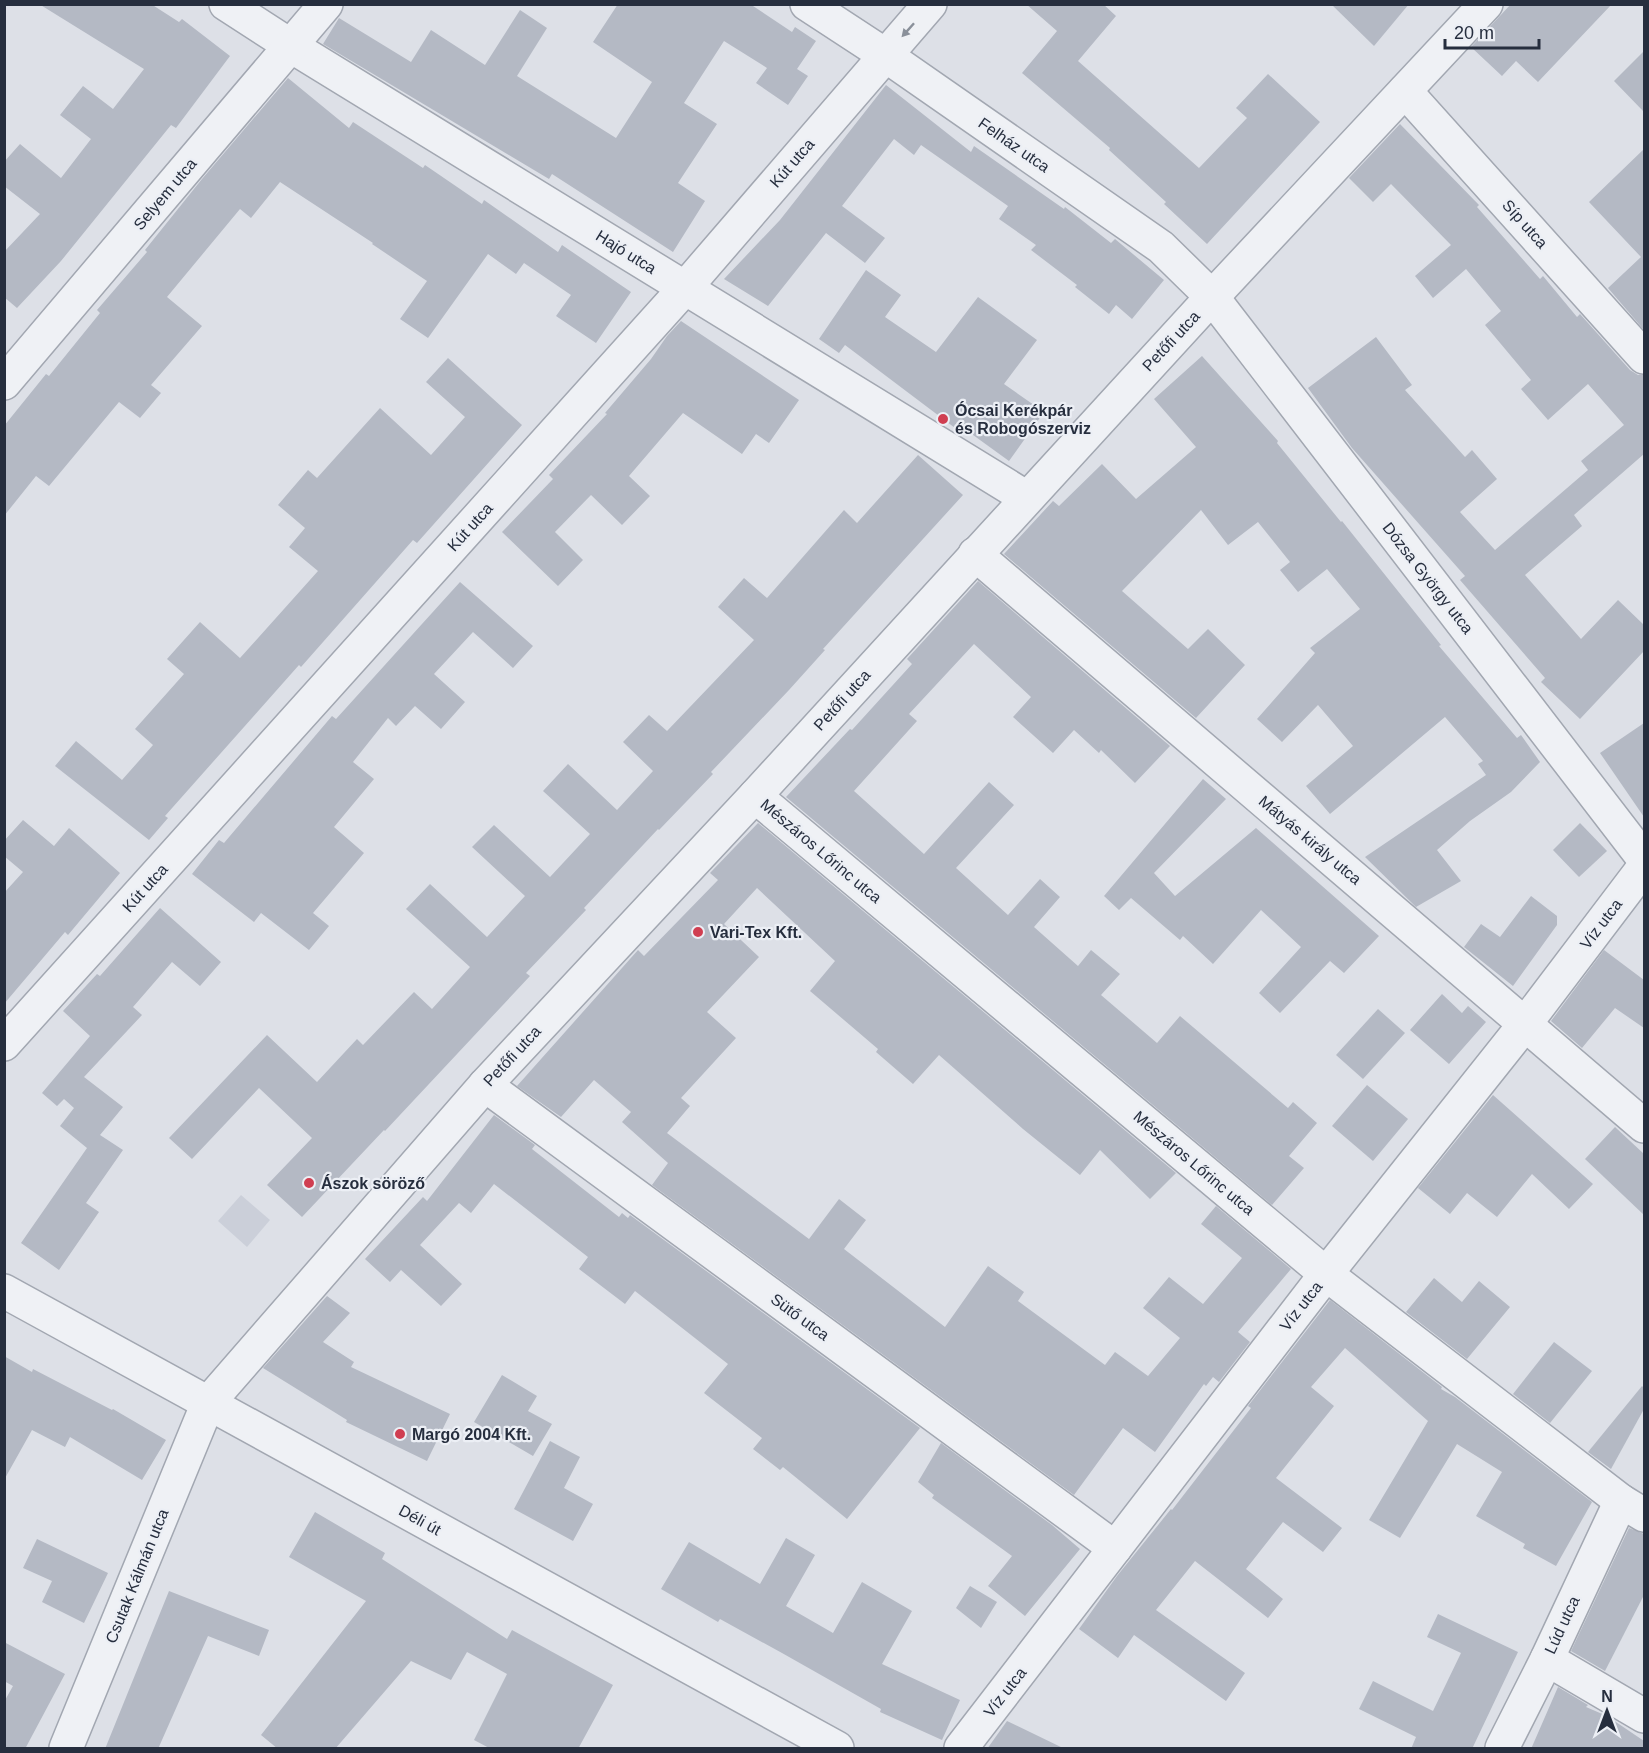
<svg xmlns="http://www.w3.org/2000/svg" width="1649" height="1753" font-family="Helvetica,sans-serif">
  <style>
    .built { fill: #cbcfd9 }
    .building { fill: #b4b9c4 }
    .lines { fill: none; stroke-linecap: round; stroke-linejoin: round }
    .minor-casing { stroke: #a2a7b1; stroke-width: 36 }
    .minor { stroke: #eff1f5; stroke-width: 33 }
    .oneway { fill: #8a909a }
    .poi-dot { fill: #d03e51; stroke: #eceff5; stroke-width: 2 }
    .labels { text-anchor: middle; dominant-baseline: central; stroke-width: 4.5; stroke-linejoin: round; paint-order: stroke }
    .street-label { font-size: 16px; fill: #262e3e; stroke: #eceff5 }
    .poi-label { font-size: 16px; font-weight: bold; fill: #262e3e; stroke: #eceff5; text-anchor: start }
  </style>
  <rect width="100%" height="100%" fill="#dde0e7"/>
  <path class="built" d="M241,1195L270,1220L247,1247L218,1221Z"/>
  <g class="building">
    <path d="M39,4H151L179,22L182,19L230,56L176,128L171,125L61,261L17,308L4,297V252L40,214L4,186V162L20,144L61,178L91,139L60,115L83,86L113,109L144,69Z"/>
    <path d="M618,4H750L792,32L795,27L816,41L797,69L808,76L788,105L756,83L767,68L724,41L684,103L717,124L678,183L705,201L673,252L552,174L549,179L323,44L339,18L411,62L431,30L485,65L520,10L547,28L517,76L616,138L652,82L593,42Z"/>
    <path d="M1026,4H1103L1116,16L1078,61L1199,168L1247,118L1236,108L1268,74L1320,122L1207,244L1164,204L1166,202L1109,150L1110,148L1022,73L1057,31Z"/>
    <path d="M1331,4H1409L1374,46Z"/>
    <path d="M1511,4H1612L1538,82L1516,61L1502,76L1471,47Z"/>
    <path d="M1644,51V112L1614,81Z"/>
    <path d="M288,78L349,128L353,122L423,168L425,165L482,204L484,200L558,252L562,245L631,292L596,343L556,316L571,295L524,263L516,274L488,254L428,338L400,319L427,281L372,244L373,243L280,182L251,218L240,209L167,297L202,326L151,385L161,393L140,418L119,402L49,486L36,476L4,516V426L46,374L49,376L100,313L97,310L147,252L145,250L202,179Z"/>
    <path d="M886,85L971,152L974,146L1064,209L1065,207L1111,243L1115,239L1164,280L1132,319L1116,305L1109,314L1075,287L1077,285L1031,250L1036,245L999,219L1008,206L921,145L914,155L894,139L842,206L885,238L865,263L826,233L768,306L724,279L780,220Z"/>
    <path d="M1400,124L1479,205L1477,207L1540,279L1543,276L1577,317L1580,314L1630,370L1638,375H1644V454L1574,515L1582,526L1525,575L1581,639L1618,600L1644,625V651L1580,719L1541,682L1545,678L1460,580L1465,576L1352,448L1308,388L1376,337L1412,385L1405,390L1465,457L1472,450L1497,479L1460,512L1495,550L1588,470L1581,461L1624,425L1588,384L1548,420L1521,389L1531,380L1485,325L1501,311L1466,269L1433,298L1415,276L1451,245L1391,184L1373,202L1349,178Z"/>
    <path d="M1644,149V330L1608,288L1641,257L1589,202Z"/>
    <path d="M866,270L901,295L885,317L936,352L978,297L1037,340L1004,384L1044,412L1009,461L962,427L959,431L845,345L839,353L819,339Z"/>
    <path d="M681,321L799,400L769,443L756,434L742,454L683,413L629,476L650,496L622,525L591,495L555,532L583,560L558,586L502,532L553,479L549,475L607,414L605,413L651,359L667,336Z"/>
    <path d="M1202,356L1278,441L1277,443L1341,522L1342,521L1441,645L1439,646L1517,738L1521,735L1540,762L1511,792L1470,821L1437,850L1461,881L1416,907L1365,857L1486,775L1478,764L1483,761L1445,717L1330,814L1306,786L1353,746L1318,705L1282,742L1257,719L1315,653L1310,648L1360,609L1327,569L1298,592L1280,570L1290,562L1258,522L1228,545L1201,510L1122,591L1188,649L1208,629L1245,665L1196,718L1004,554L1053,501L1059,506L1102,464L1136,499L1196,447L1154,399Z"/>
    <path d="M448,358L522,425L417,543L413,540L301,667L299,665L165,816L168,818L149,840L55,766L76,741L122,780L153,745L135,729L184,674L167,659L200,622L240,658L318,571L289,547L305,528L278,505L308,470L317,478L380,408L431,455L465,417L426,382Z"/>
    <path d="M918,455L963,495L823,649L825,650L789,690L711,772L713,774L659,830L658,829L584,908L586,910L526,973L530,976L385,1131L384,1130L302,1217L267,1185L312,1138L259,1088L192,1159L169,1138L267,1035L317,1082L357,1039L363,1045L414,992L432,1009L470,967L406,909L430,884L487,937L525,896L472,847L494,825L550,877L590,834L543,791L568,764L617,810L653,771L623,742L649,715L667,731L754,640L718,607L744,578L767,598L844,510L857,523Z"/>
    <path d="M978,581L1170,746L1135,783L1101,750L1099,753L1074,730L1053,753L1013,717L1031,697L974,644L909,714L917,721L854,791L924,854L989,782L1014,805L956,868L1008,915L1040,879L1060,897L1034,927L1078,966L1091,950L1120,974L1101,995L1157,1043L1180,1016L1288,1108L1293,1102L1317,1123L1289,1156L1304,1168L1272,1205L786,797L850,729L852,730L912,664L907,659Z"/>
    <path d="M460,582L533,646L513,668L473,632L434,674L465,702L441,729L415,706L396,726L388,718L353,762L374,779L334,827L364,853L313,913L329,926L309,950L261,913L254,922L192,874L219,840L224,843L332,716L336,719Z"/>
    <path d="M1644,723V817L1600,753Z"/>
    <path d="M1203,779L1226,799L1154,873L1175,896L1256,828L1379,936L1344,973L1330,961L1280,1013L1259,993L1301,947L1261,910L1213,964L1183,936L1180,940L1131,898L1119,910L1104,896Z"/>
    <path d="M23,820L54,846L69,828L120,873L68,935L65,932L4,1004V893L23,872L4,856V841Z"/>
    <path d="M758,823L1176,1173L1150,1199L1100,1150L1080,1175L1023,1129L939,1055L913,1084L876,1052L878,1049L810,991L835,961L757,888L724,924L759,957L707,1012L736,1038L681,1098L690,1106L667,1133L809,1239L839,1199L866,1220L844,1249L945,1327L988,1266L1024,1292L1018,1301L1105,1365L1115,1352L1148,1376L1180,1338L1143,1308L1169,1277L1203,1304L1242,1258L1201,1224L1216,1206L1291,1269L1238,1332L1250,1342L1219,1382L1213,1377L1206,1386L1204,1384L1155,1452L1123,1428L1074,1495L652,1185L668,1163L622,1122L631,1112L594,1080L561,1117L517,1086L638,950L644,956L718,880L710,873Z"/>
    <path d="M1580,823L1607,851L1579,877L1553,850Z"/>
    <path d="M1531,896L1557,916V925L1513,986L1464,947L1481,924L1500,937Z"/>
    <path d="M160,908L221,962L200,986L172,962L133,1007L142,1015L84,1077L123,1107L100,1135L123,1150L86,1203L99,1212L59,1270L21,1243L87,1148L60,1126L74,1108L64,1099L57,1106L42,1093L90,1036L63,1011L97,974L100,976Z"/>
    <path d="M1604,950L1644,980V1028L1615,1008L1582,1048L1551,1021Z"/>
    <path d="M1442,994L1462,1013L1468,1006L1486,1022L1449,1064L1410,1030Z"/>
    <path d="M1378,1009L1405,1033L1363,1079L1336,1055Z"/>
    <path d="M1367,1085L1408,1119L1373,1161L1332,1126Z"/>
    <path d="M1493,1095L1593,1184L1569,1209L1532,1174L1497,1217L1467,1193L1450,1214L1418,1188Z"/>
    <path d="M494,1115L535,1145L532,1149L619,1217L622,1213L628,1218L630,1215L920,1428L847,1519L783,1467L780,1470L753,1449L762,1438L704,1393L728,1364L635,1291L625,1304L579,1269L588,1257L494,1184L471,1213L459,1203L420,1245L462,1284L441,1306L401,1270L390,1282L365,1259L423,1197L427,1201Z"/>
    <path d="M1615,1127L1644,1154V1215L1585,1159Z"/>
    <path d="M1434,1278L1462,1302L1479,1281L1510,1307L1467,1359L1406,1312Z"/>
    <path d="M327,1296L350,1313L323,1342L354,1362L351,1367L450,1414L427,1461L346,1422L347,1420L263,1368Z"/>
    <path d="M1330,1300L1442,1387L1441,1389L1455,1397L1592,1502L1556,1566L1523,1548L1525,1544L1476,1516L1502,1472L1457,1444L1400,1538L1369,1520L1428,1421L1345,1348L1311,1387L1334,1406L1276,1478L1342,1528L1323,1552L1283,1522L1246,1569L1283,1599L1268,1618L1195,1561L1156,1610L1245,1673L1226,1701L1134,1635L1118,1658L1079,1629L1117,1576L1171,1509L1172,1510L1251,1408L1248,1406Z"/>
    <path d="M1554,1342L1592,1371L1550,1423L1513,1394Z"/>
    <path d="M4,1356L32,1372L33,1369L112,1410L113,1409L166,1440L142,1480L70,1437L65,1447L32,1430L4,1480Z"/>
    <path d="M502,1375L537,1396L528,1411L552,1424L533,1456L474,1422Z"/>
    <path d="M1642,1386L1644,1388V1409L1611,1469L1588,1452Z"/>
    <path d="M550,1441L580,1457L564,1488L593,1504L573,1541L514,1509Z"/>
    <path d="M941,1443L1052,1525L1080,1549L1025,1616L988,1586L1012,1556L932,1498L934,1495L918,1482Z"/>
    <path d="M315,1512L385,1553L382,1559L507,1639L512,1630L613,1685L578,1749H491L474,1740L507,1674L467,1652L451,1680L411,1661L335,1749H278L261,1735L366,1601L289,1557Z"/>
    <path d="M1629,1528L1644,1534V1595L1605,1671L1571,1651Z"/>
    <path d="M786,1538L815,1555L786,1606L833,1633L862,1582L912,1611L882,1664L960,1700L942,1740L880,1712L881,1709L782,1653L720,1619L718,1622L661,1589L689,1542L760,1584Z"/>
    <path d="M37,1539L108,1573L84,1623L42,1602L52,1581L23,1568Z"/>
    <path d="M970,1586L997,1602L981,1628L956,1608Z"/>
    <path d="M169,1591L269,1630L259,1656L208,1636L158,1749H105Z"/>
    <path d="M1438,1614L1518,1652L1472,1749H1411L1416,1737L1359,1709L1373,1681L1433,1711L1461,1653L1427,1637Z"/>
    <path d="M4,1642L65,1674L25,1749H4V1702L13,1686L4,1681Z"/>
    <path d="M1558,1687L1588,1705L1586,1707L1607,1716L1644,1741V1749H1531Z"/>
    <path d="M1007,1721L1065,1749H987Z"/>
  </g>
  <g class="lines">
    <defs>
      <g id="minor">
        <path d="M226,4L291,46L1027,498"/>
        <path d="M807,4L885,55L1161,247L1212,297L1644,859"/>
        <path d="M1405,91L1644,357"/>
        <path d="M4,383L326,4"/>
        <path d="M975,554L1644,1126"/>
        <path d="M755,796L1326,1274L1621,1501L1644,1515"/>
        <path d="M4,1044L685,288L930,4"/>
        <path d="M485,1085L1115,1548"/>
        <path d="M4,1291L837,1748"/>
        <path d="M1547,1659L1644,1716"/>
        <path d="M66,1748L208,1403L485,1085L755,796L1212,297L1486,4"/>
        <path d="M961,1748L1326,1274L1525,1024L1644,867"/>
        <path d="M1502,1748L1547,1659L1621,1501"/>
      </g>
    </defs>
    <use href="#minor" class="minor-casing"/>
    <use href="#minor" class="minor"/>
  </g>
  <defs><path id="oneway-solid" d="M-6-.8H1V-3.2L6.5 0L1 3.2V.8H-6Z" transform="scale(1.5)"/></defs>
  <use class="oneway" href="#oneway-solid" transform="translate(908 30) rotate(132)"/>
  <g class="poi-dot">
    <circle cx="943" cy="419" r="6"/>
    <circle cx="698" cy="932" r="6"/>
    <circle cx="309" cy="1183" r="6"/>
    <circle cx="400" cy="1434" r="6"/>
  </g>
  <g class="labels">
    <g class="street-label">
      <text transform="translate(1014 145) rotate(35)">Felház utca</text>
      <text transform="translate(792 163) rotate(-49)">Kút utca</text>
      <text transform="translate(165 194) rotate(-50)">Selyem utca</text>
      <text transform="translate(1525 224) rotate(48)">Síp utca</text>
      <text transform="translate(626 252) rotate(32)">Hajó utca</text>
      <text transform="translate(1171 341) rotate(-47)">Petőfi utca</text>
      <text transform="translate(470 527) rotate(-48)">Kút utca</text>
      <text transform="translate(1428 578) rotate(52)">Dózsa György utca</text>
      <text transform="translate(842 700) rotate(-48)">Petőfi utca</text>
      <text transform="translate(1310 840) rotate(40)">Mátyás király utca</text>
      <text transform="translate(821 851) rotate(40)">Mészáros Lőrinc utca</text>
      <text transform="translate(145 888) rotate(-48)">Kút utca</text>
      <text transform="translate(1601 924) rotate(-53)">Víz utca</text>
      <text transform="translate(512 1056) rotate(-47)">Petőfi utca</text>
      <text transform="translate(1194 1163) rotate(40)">Mészáros Lőrinc utca</text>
      <text transform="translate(1301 1306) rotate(-52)">Víz utca</text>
      <text transform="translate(800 1317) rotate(36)">Sütő utca</text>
      <text transform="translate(420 1520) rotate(29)">Déli út</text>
      <text transform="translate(137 1576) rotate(-68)">Csutak Kálmán utca</text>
      <text transform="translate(1562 1625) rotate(-65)">Lúd utca</text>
      <text transform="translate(1005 1692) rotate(-52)">Víz utca</text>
    </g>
    <g class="poi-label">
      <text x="955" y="410">Ócsai Kerékpár<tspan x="955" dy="18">és Robogószerviz</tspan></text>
      <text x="710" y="932">Vari-Tex Kft.</text>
      <text x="321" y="1183">Ászok söröző</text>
      <text x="412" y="1434">Margó 2004 Kft.</text>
    </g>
  </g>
  <rect width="1649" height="1753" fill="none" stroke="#262e3e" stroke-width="12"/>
  <g transform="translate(1607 1711)" stroke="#eceff5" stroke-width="4.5" paint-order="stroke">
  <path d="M0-4.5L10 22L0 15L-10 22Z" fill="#262e3e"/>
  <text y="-9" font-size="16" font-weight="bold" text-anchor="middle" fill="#262e3e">N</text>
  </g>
  <path d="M1445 39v9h94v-9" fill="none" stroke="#262e3e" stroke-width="3"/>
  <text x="1454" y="39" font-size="18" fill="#262e3e" stroke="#eceff5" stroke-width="4.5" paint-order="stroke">20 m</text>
</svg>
